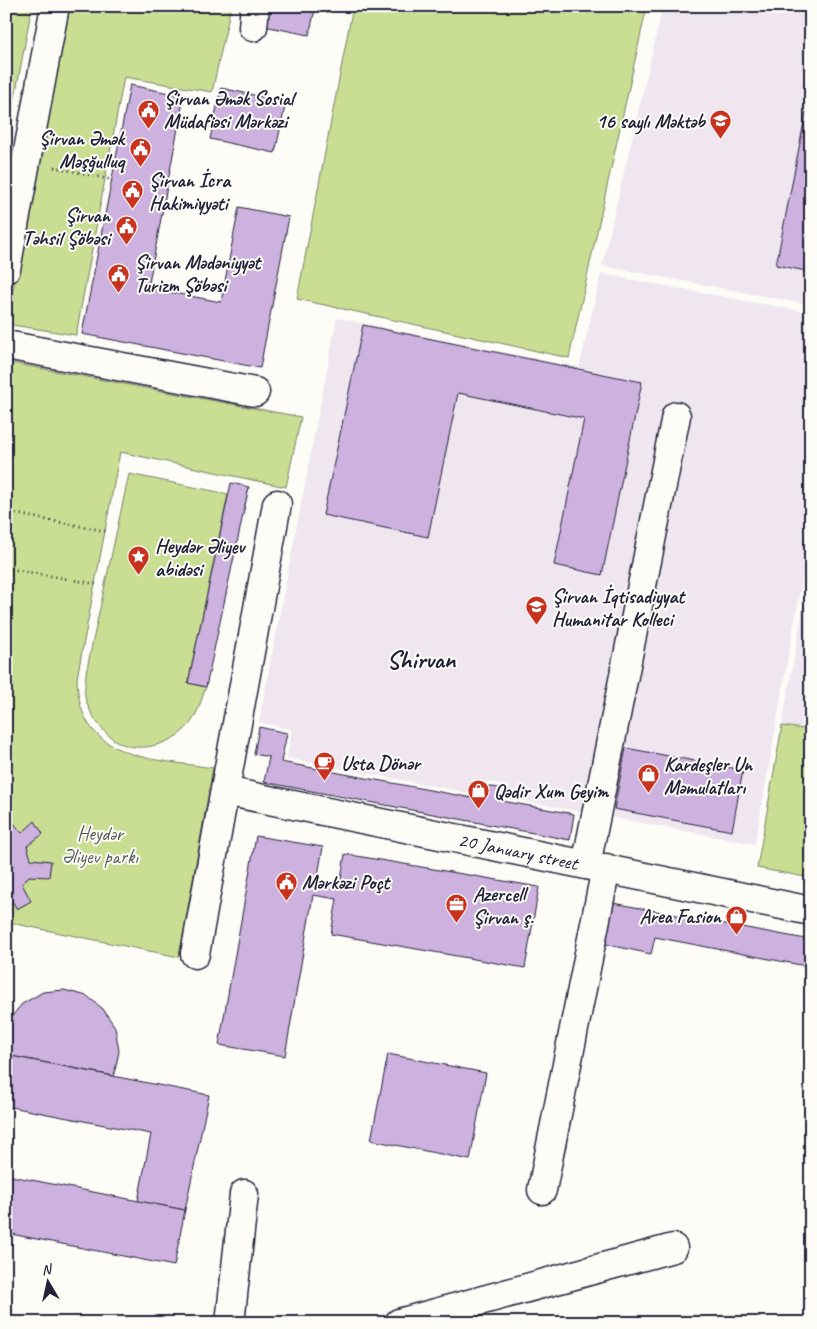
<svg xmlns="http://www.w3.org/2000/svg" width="817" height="1329" font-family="Caveat,sans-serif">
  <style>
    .built { fill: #efe6f0 }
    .green { fill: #c9de93; stroke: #768067 }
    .building { fill: #cdb1de; stroke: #22223b }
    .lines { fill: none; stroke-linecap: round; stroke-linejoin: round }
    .minor-casing { stroke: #22223b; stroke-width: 31 }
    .path { stroke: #22223b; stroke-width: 3; stroke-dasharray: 1 4; stroke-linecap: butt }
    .minor { stroke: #fdfcf7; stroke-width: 28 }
    .labels { text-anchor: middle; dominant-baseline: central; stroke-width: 4; stroke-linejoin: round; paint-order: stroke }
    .poi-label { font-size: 20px; font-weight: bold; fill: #22223b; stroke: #fdfcf7; text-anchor: start }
    .park-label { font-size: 20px; fill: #545a55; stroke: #fdfcf7 }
    .street-label { font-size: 20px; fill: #22223b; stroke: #fdfcf7 }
    .district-label { font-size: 25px; font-weight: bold; fill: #22223b; stroke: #fdfcf7 }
  </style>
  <rect width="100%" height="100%" fill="#fdfcf7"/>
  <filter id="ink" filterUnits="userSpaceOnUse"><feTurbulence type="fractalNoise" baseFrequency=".02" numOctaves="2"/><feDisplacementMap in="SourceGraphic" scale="10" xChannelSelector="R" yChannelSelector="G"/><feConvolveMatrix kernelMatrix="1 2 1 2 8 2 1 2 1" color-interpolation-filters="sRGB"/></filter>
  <g filter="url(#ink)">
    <g class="built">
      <path d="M663,6H758L811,15V305L602,266Z"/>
      <path d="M601,274L811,313V529L755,844L507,798L509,786L472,779L469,793L287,758L292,730L259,722L337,318L579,368Z"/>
      <path d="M811,563V730L782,726Z"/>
    </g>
    <g class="green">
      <path d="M6,6H32L6,145Z"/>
      <path d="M70,6H231L212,92L124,77L76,335L6,324Z"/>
      <path d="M353,6H647L569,358L297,299Z"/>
      <path d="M6,362L301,417L286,487L120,452L77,678C78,761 150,758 213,768L179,957L6,922Z"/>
      <path d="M129,474L228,494L188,683L206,687C201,700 198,714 189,725C173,744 140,754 118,742C104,735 90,715 86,700C83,692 86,681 86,673Z"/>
      <path d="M782,726L811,730V878L757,868Z"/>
    </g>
    <g class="building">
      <path d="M269,6H316L309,35L264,26Z"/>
      <path d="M130,85L184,96L148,288L221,302L239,207L289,217L260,368L82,334Z"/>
      <path d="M221,88L286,102L275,153L210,139Z"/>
      <path d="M806,112L811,113V272L776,265Z"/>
      <path d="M363,325L642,382L602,575L554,565L584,419L458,393L428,537L323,515Z"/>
      <path d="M231,483L249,487L206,687L188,683Z"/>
      <path d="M259,727L287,733L281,762L472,798L475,784L504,789L502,801L574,814L570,840L264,782L269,757L254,754Z"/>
      <path d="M626,748L743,770L732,831L614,809Z"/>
      <path d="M35,821L43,834L27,846L31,859L51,861L49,877L29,876L22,884L31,901L17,909L6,892V828L13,822L22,833Z"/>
      <path d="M256,836L323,847L317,881L340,885L345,854L539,887L525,968L331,934L337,899L313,895L285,1056L219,1045Z"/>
      <path d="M613,903L811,940V967L655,937L651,954L605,944Z"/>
      <path d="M64,990L87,996L103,1009L115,1027L119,1051L114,1076L6,1055L7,1022L22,1004L43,992Z"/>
      <path d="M388,1054L486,1073L470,1160L371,1140Z"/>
      <path d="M6,1055L209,1095L185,1210L138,1201L151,1134L6,1106Z"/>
      <path d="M6,1175L185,1210L174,1266L6,1233Z"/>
    </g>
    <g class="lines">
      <defs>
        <g id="minor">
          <path d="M253,27L255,6"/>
          <path d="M6,269L55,6"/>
          <path d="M6,345L255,392"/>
          <path id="s1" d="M225,791L811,911"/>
          <path d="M586,865L676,416"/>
          <path d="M195,954L277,504"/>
          <path d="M542,1190L606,868"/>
          <path d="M230,1323L244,1194"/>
          <path d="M399,1323L673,1248"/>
        </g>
      </defs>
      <use href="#minor" class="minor-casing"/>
      <g class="path">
        <path d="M54,167L112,180"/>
        <path d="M6,512L106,531"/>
        <path d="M6,568L96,584"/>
      </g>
      <use href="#minor" class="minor"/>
    </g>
  </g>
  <defs>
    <symbol id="civic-pin" viewBox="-11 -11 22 30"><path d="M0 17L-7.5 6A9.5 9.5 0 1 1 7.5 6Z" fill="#c8321e" stroke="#fdfcf7"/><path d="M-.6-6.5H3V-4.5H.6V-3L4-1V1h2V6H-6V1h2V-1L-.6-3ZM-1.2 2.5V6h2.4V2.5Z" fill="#fff"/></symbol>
    <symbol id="school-pin" viewBox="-11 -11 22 30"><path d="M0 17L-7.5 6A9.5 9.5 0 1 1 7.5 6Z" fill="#c8321e" stroke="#fdfcf7"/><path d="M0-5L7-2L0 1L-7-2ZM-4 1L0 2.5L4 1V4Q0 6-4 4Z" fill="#fff"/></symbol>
    <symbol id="sight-pin" viewBox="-11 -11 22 30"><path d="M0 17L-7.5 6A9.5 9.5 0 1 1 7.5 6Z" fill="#c8321e" stroke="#fdfcf7"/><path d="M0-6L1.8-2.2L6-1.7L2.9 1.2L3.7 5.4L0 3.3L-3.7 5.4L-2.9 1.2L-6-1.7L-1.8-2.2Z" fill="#fff"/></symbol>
    <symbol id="university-pin" viewBox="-11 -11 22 30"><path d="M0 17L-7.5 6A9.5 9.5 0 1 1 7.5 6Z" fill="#c8321e" stroke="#fdfcf7"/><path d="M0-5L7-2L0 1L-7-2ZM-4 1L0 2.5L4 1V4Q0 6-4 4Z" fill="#fff"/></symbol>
    <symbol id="cafe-pin" viewBox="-11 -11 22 30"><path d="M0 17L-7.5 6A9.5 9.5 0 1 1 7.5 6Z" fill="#c8321e" stroke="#fdfcf7"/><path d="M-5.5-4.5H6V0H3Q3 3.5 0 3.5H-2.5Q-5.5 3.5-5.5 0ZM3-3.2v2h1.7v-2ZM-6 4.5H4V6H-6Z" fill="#fff"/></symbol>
    <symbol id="shop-pin" viewBox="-11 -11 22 30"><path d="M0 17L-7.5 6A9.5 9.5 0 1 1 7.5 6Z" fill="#c8321e" stroke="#fdfcf7"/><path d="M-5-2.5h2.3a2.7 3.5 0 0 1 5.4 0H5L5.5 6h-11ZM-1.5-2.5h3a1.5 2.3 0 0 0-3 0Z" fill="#fff"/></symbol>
    <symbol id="office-pin" viewBox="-11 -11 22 30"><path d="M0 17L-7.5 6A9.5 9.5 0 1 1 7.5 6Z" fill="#c8321e" stroke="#fdfcf7"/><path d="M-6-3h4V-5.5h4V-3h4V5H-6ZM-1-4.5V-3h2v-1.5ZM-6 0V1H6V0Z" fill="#fff"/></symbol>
  </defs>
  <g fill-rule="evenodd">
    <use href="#civic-pin" x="136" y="98" width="25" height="34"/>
    <use href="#school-pin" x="708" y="108" width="25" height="34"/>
    <use href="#civic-pin" x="128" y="136" width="25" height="34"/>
    <use href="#civic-pin" x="120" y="178" width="25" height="34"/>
    <use href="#civic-pin" x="114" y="214" width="25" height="34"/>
    <use href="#civic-pin" x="106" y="262" width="25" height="34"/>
    <use href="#sight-pin" x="126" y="544" width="25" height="34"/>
    <use href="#university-pin" x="524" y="594" width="25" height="34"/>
    <use href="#cafe-pin" x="312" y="750" width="25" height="34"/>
    <use href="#shop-pin" x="636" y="762" width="25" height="34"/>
    <use href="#shop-pin" x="466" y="778" width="25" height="34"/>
    <use href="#civic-pin" x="274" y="870" width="25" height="34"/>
    <use href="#office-pin" x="444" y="892" width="25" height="34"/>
    <use href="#shop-pin" x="724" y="904" width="25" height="34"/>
  </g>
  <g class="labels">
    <g class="poi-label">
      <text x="164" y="98">Şirvan Əmək Sosial<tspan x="164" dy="23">Müdafiəsi Mərkəzi</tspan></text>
      <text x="705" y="121" text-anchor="end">16 saylı Məktəb</text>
      <text x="124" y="138" text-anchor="end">Şirvan Əmək<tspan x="124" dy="23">Məşğulluq</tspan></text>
      <text x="149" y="180">Şirvan İcra<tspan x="149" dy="23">Hakimiyyəti</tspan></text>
      <text x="110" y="215" text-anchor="end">Şirvan<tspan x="110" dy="23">Təhsil Şöbəsi</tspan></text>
      <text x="135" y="262">Şirvan Mədəniyyət<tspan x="135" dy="23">Turizm Şöbəsi</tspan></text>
      <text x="155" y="546">Heydər Əliyev<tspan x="155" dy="23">abidəsi</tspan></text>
      <text x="552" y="596">Şirvan İqtisadiyyat<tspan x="552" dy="23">Humanitar Kolleci</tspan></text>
      <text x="341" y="763">Usta Dönər</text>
      <text x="664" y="764">Kardeşler Un<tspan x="664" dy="23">Məmulatları</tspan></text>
      <text x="494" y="791">Qədir Xum Geyim</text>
      <text x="302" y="882">Mərkəzi Poçt</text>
      <text x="473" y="894">Azercell<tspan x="473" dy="23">Şirvan ş.</tspan></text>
      <text x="721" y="916" text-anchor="end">Area Fasion</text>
    </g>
    <g class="park-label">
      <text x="100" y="833">Heydər<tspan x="100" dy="23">Əliyev parkı</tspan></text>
    </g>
    <g class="street-label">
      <text stroke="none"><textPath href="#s1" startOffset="299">20 January street</textPath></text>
    </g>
    <g class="district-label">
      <text x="421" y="660">Shirvan</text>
    </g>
  </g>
  <rect width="817" height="1329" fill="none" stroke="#fdfcf7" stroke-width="25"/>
  <rect x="12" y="12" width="792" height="1304" fill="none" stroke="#22223b" stroke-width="2" filter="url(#ink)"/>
  <g transform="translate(48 1282) rotate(351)" stroke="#fdfcf7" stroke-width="4" paint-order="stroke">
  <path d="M0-4L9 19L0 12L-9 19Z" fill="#22223b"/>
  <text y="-8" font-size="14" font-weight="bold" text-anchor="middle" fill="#22223b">N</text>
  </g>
</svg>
